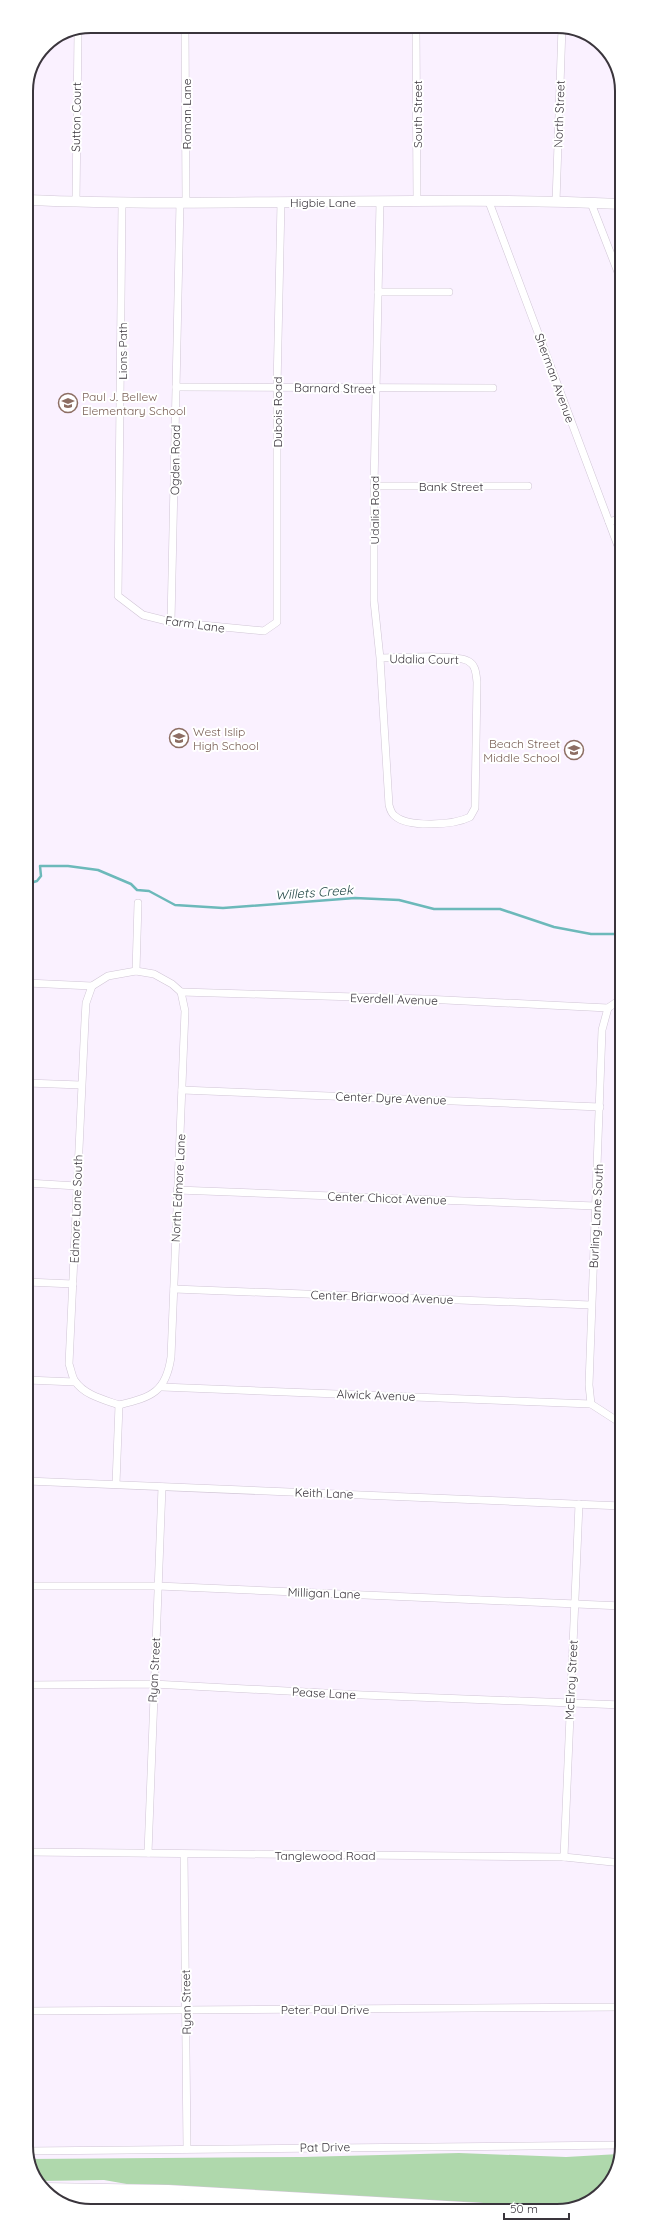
<svg xmlns="http://www.w3.org/2000/svg" width="648" height="2237" font-family="Quicksand,sans-serif">
  <style>
    .green { fill: #afd8ac }
    .lines { fill: none; stroke-linecap: round; stroke-linejoin: round }
    .stream { stroke: #6cb9ba; stroke-width: 2.5 }
    .minor-casing { stroke: #d0c5d5; stroke-width: 8 }
    .secondary-casing { stroke: #d0c5d5; stroke-width: 11 }
    .motorway-casing { stroke: #d0c5d5; stroke-width: 15 }
    .minor { stroke: #fff; stroke-width: 7 }
    .secondary { stroke: #fff; stroke-width: 10 }
    .motorway { stroke: #fff; stroke-width: 14 }
    .labels { text-anchor: middle; dominant-baseline: central; stroke-width: 4; stroke-linejoin: round; paint-order: stroke }
    .street-label { font-size: 12px; fill: #3a353c; stroke: #fff }
    .education-label { font-size: 12px; fill: #785e54; stroke: #fff; text-anchor: start }
    .water-label { font-size: 13px; font-style: italic; fill: #1a3f3f; stroke: #fff }
    .rim { fill: none; stroke: #3a353c; stroke-width: 2 }
  </style>
  <rect width="100%" height="100%" fill="#faf1ff"/>
  <path class="green" d="M459,2153L566,2157L619,2154L606,2189L572,2208L138,2186L104,2180L40,2181L28,2159L302,2157Z"/>
  <g class="lines">
    <path class="stream" d="M27,884L37,881L41,876L40,866H68L98,870L131,884L137,890L149,891L175,905L223,908L355,898L399,900L434,909H500L554,927L591,934H621"/>
    <defs>
      <g id="minor">
        <path d="M185,26L186,202"/>
        <path d="M416,26L417,202"/>
        <path d="M76,202L78,32"/>
        <path d="M380,202L374,486V601L380,658L389,805C390,809 392,814 395,816C409,828 454,825 470,817L475,808L477,682C476,674 476,665 468,661C457,654 396,658 380,658"/>
        <path d="M489,202L621,554"/>
        <path d="M556,202L562,27"/>
        <path d="M122,203L118,596L143,615L171,622L264,631L277,622V387L281,202"/>
        <path d="M591,203L621,280"/>
        <path d="M378,292H449"/>
        <path d="M176,387L493,388"/>
        <path d="M374,486H528"/>
        <path d="M609,522L621,518"/>
        <path d="M171,622L180,202"/>
        <path d="M136,971L138,903"/>
        <path d="M27,983L92,986L108,976L136,971L154,974L172,984L181,992L185,1011L171,1357C166,1392 152,1397 119,1405"/>
        <path d="M92,986L86,1003L85,1020L69,1364C71,1369 72,1377 75,1381C84,1395 105,1400 119,1405"/>
        <path d="M181,992L425,999L608,1008"/>
        <path d="M621,999L608,1008L602,1030L589,1385L591,1404L622,1424"/>
        <path d="M27,1083L81,1085"/>
        <path d="M182,1090L600,1107"/>
        <path d="M27,1183L77,1186"/>
        <path d="M177,1190L596,1206"/>
        <path d="M27,1282L73,1284"/>
        <path d="M174,1289L591,1305"/>
        <path d="M27,1380L75,1382"/>
        <path d="M162,1387L591,1404"/>
        <path d="M27,1481L622,1506"/>
        <path d="M116,1484L119,1405"/>
        <path d="M27,1586H158L622,1606"/>
        <path d="M27,1685L153,1684L363,1695L622,1705"/>
        <path d="M27,1852L564,1857L622,1863"/>
        <path d="M148,1853L162,1487"/>
        <path d="M184,1854L187,2149"/>
        <path d="M564,1857L579,1504"/>
        <path d="M27,2011L622,2007"/>
        <path d="M27,2151L622,2145"/>
      </g>
      <path id="secondary" d="M26,200C224,208 423,195 621,204"/>
      <g id="motorway">
        <path d="M45,2190L168,2192L481,2210"/>
        <path d="M69,2203L142,2204L254,2210"/>
      </g>
    </defs>
    <use href="#minor" class="minor-casing"/>
    <use href="#secondary" class="secondary-casing"/>
    <use href="#motorway" class="motorway-casing"/>
    <use href="#minor" class="minor"/>
    <use href="#secondary" class="secondary"/>
    <use href="#motorway" class="motorway"/>
  </g>
  <defs>
    <symbol id="school-ring" viewBox="-11 -11 22 22"><circle r="9.5" fill="#fff" stroke="#8d6e63" stroke-width="1.5"/><path d="M0-5L7-2L0 1L-7-2ZM-4 1L0 2.5L4 1V4Q0 6-4 4Z" fill="#8d6e63"/></symbol>
  </defs>
  <g fill-rule="evenodd">
    <use href="#school-ring" x="57" y="392" width="22" height="22"/>
    <use href="#school-ring" x="168" y="727" width="22" height="22"/>
    <use href="#school-ring" x="563" y="739" width="22" height="22"/>
  </g>
  <g class="labels">
    <g class="street-label">
      <text transform="translate(186 114) rotate(-90)">Roman Lane</text>
      <text transform="translate(417 114) rotate(-90)">South Street</text>
      <text transform="translate(559 114) rotate(-88)">North Street</text>
      <text transform="translate(76 117) rotate(-89)">Sutton Court</text>
      <text x="323" y="202">Higbie Lane</text>
      <text transform="translate(122 351) rotate(-90)">Lions Path</text>
      <text transform="translate(555 378) rotate(70)">Sherman Avenue</text>
      <text transform="translate(335 388) rotate(1)">Barnard Street</text>
      <text transform="translate(277 412) rotate(-90)">Dubois Road</text>
      <text transform="translate(175 460) rotate(-89)">Ogden Road</text>
      <text x="451" y="486">Bank Street</text>
      <text transform="translate(374 510) rotate(-90)">Udalia Road</text>
      <text transform="translate(195 624) rotate(8)">Farm Lane</text>
      <text transform="translate(424 659) rotate(1)">Udalia Court</text>
      <text transform="translate(394 999) rotate(2)">Everdell Avenue</text>
      <text transform="translate(391 1098) rotate(2)">Center Dyre Avenue</text>
      <text transform="translate(178 1188) rotate(-87)">North Edmore Lane</text>
      <text transform="translate(387 1198) rotate(2)">Center Chicot Avenue</text>
      <text transform="translate(76 1209) rotate(-88)">Edmore Lane South</text>
      <text transform="translate(596 1216) rotate(-87)">Burling Lane South</text>
      <text transform="translate(382 1297) rotate(2)">Center Briarwood Avenue</text>
      <text transform="translate(376 1395) rotate(2)">Alwick Avenue</text>
      <text transform="translate(324 1493) rotate(2)">Keith Lane</text>
      <text transform="translate(324 1593) rotate(2)">Milligan Lane</text>
      <text transform="translate(154 1670) rotate(-87)">Ryan Street</text>
      <text transform="translate(571 1680) rotate(-87)">McElroy Street</text>
      <text transform="translate(324 1693) rotate(3)">Pease Lane</text>
      <text x="325" y="1855">Tanglewood Road</text>
      <text transform="translate(186 2002) rotate(-91)">Ryan Street</text>
      <text x="325" y="2009">Peter Paul Drive</text>
      <text transform="translate(325 2147) rotate(-1)">Pat Drive</text>
    </g>
    <g class="education-label">
      <text x="82" y="396">Paul J. Bellew<tspan x="82" dy="14">Elementary School</tspan></text>
      <text x="193" y="731">West Islip<tspan x="193" dy="14">High School</tspan></text>
      <text x="560" y="743" text-anchor="end">Beach Street<tspan x="560" dy="14">Middle School</tspan></text>
    </g>
    <g class="water-label">
      <text transform="translate(314 892) rotate(-4)">Willets Creek</text>
    </g>
  </g>
  <path d="M0 0H648V2237H0ZM91 33H557A58 58 0 0 1 615 91V2146A58 58 0 0 1 557 2204H91A58 58 0 0 1 33 2146V91A58 58 0 0 1 91 33Z" fill="#fff" fill-rule="evenodd"/>
  <path class="rim" d="M91 33H557A58 58 0 0 1 615 91V2146A58 58 0 0 1 557 2204H91A58 58 0 0 1 33 2146V91A58 58 0 0 1 91 33Z"/>
  <path d="M504 2213v6h65v-6" fill="none" stroke="#3a353c" stroke-width="2"/>
  <text x="510" y="2213" font-size="12" fill="#3a353c" stroke="#ffffff" stroke-width="3" paint-order="stroke">50 m</text>
</svg>
